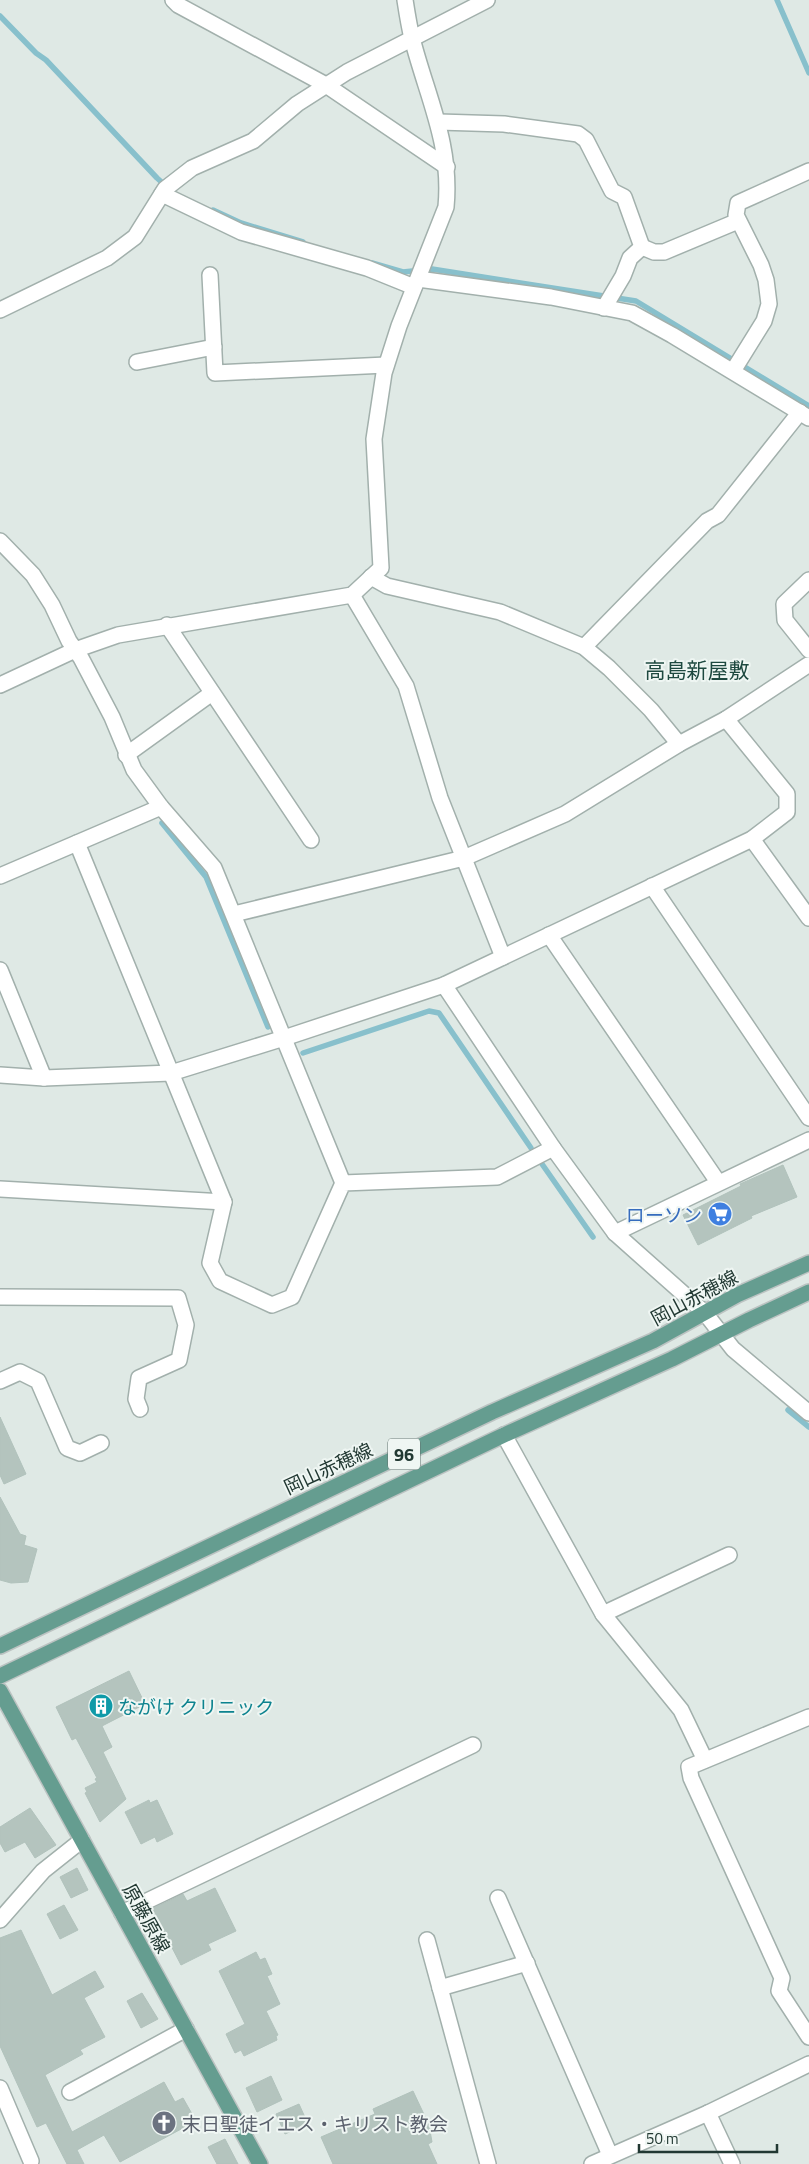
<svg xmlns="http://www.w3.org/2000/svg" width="809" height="2164" font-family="'Titillium Web','Noto Sans JP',sans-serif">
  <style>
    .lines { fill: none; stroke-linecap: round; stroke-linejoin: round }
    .stream { stroke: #88c0cc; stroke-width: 5.5 }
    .building { fill: #b4c4be; stroke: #b1c2bc }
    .minor-casing { stroke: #a2b0ac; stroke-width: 18 }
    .major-casing { stroke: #bcc3c2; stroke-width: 18 }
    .minor { stroke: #fff; stroke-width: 15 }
    .major { stroke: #659d90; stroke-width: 15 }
    .labels { text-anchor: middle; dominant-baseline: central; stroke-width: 4; stroke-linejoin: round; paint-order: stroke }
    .shield { fill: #eff6f3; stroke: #5f716c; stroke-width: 1 }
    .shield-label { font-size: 18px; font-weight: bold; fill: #213832 }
    .shop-label { font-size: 19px; fill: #366cbe; stroke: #eff6f3; text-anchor: end }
    .street-label { font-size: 19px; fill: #213832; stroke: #eff6f3 }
    .culture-label { font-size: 19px; fill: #0d838f; stroke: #eff6f3; text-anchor: start }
    .worship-label { font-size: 19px; fill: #5b616d; stroke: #eff6f3; text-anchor: start }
    .quarter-label { font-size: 21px; fill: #1e4940; stroke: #eff6f3 }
  </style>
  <rect width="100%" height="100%" fill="#dfe9e5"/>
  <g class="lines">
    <g class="stream">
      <path d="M777,0L809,73"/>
      <path d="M0,16L36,53L46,60L157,178L167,187"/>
      <path d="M213,210L241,223L303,242"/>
      <path d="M372,263L403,272L432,269L636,301L809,406"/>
      <path d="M162,823L206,877L268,1027"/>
      <path d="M303,1053L429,1011L439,1013L531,1148"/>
      <path d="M542,1164L593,1237"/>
      <path d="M788,1410L809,1427"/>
    </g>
  </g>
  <g class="building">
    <path d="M783,1165L797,1197L751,1216L752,1218L698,1245L683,1215L741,1186L740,1184Z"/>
    <path d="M0,1417L26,1474L4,1484L0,1475Z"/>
    <path d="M0,1497L20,1534L26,1536L24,1545L37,1549L28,1582L11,1583L0,1580Z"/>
    <path d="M129,1671L145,1704L102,1726L112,1747L103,1752L126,1799L100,1822L85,1793L87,1792L85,1788L97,1782L95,1779L97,1778L76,1738L72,1740L56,1707Z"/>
    <path d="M149,1800L150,1803L157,1800L173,1834L157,1842L155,1837L141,1844L125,1812Z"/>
    <path d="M30,1808L56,1845L35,1858L25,1842L5,1852L0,1843V1827Z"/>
    <path d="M77,1868L88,1890L71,1898L60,1877Z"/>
    <path d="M215,1888L236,1931L208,1944L211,1950L181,1965L152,1909L183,1894L187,1901Z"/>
    <path d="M64,1905L78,1930L60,1939L47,1914Z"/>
    <path d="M21,1930L52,1995L95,1971L104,1987L84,1998L105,2037L80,2050L83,2054L45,2075L72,2132L164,2082L175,2102L183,2098L196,2121L120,2162L104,2135L77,2150L84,2164H67L46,2123L37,2127L0,2046V1938Z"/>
    <path d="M256,1952L260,1960L265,1958L272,1974L267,1976L280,2004L266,2011L278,2035L276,2036L277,2040L244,2056L241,2050L235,2053L226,2034L245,2024L219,1971Z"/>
    <path d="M142,1993L158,2019L141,2028L127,2001Z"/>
    <path d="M271,2076L282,2100L257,2112L246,2088Z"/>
    <path d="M413,2091L429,2125L432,2142L428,2144L437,2164H333L321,2137L375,2114L373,2109Z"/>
    <path d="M299,2104L308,2124L285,2134L276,2114Z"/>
    <path d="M225,2139L238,2164H217L208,2147Z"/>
  </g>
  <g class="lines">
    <defs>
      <g id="minor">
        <path d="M173,0L178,5L326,85L447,167"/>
        <path d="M439,122L504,124L578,134L586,140L612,191L624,197L642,247L630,258L623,276L604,308"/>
        <path d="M162,194L241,232L367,268L414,287"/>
        <path d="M642,247L654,252H664L738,221"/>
        <path d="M210,275L215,373L386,365"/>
        <path d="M418,279L551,297L632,313L672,335L809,418"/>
        <path d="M0,310L107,258L135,237L165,189L192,168L253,141L297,104L347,72L487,0"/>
        <path d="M137,362L214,347"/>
        <path d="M733,371L764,321L769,304L766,280L761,265L736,215L738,203L809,171"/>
        <path d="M0,541L33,575L52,605L69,641L81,658L112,717L134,770L161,807L214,868L343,1183"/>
        <path d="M371,577L387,586L500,612L584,647L609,668L651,710L679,744"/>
        <path d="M809,580L784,604L785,620L809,650"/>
        <path d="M352,595L406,686L440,798L503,957"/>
        <path d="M167,625L311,840"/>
        <path d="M584,647L707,521L718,515L800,412"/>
        <path d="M0,685L75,650L118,635L352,595L381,568L374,439L384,373L399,326L446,207C452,144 427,97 412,38C409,26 407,13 405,0"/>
        <path d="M126,755L212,693"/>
        <path d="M752,839L809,918"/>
        <path d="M77,843L224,1202L210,1263L220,1281L272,1305L292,1297L343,1183L497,1177L553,1148"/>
        <path d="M0,876L161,807"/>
        <path d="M652,886L809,1118"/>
        <path d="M234,914L464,858L565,814L679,744L726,719L808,665"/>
        <path d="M549,935L718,1182"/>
        <path d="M0,970L44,1078"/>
        <path d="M444,985L553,1148L615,1233L705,1313L733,1349L809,1413"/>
        <path d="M0,1075L44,1078L171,1073L284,1038L444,985L752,839L787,812V794L726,719"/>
        <path d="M0,1189L224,1202"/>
        <path d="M615,1233L809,1140"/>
        <path d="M0,1297L178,1298L186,1325L179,1360L139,1378L136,1399L140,1409"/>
        <path d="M0,1381L20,1372L38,1381L67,1448L80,1453L101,1443"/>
        <path d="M504,1435L603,1614L681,1710L705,1760"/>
        <path d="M603,1614L729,1555"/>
        <path d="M809,1717L689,1767L691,1778L782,1978L779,1991L809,2037"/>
        <path d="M498,1898L610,2155"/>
        <path d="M122,1913L473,1745"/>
        <path d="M0,1920L43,1871L82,1840"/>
        <path d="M427,1940L488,2164"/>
        <path d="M440,1988L527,1963"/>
        <path d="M0,2088L31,2161"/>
        <path d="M70,2092L186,2029"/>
        <path d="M708,2113L732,2164"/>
        <path d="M592,2164L708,2113L809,2064"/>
      </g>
      <g id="major">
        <path d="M0,1646L492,1412L653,1341L737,1295L809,1263"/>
        <path d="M0,1676L504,1435L672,1359L749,1320L809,1292"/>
        <path d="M0,1691L260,2164"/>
      </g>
    </defs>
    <use href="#minor" class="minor-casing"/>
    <use href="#major" class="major-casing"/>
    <use href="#minor" class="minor"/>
    <use href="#major" class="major"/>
  </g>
  <defs>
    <symbol id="supermarket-disc" viewBox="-11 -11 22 22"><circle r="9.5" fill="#3f7fe0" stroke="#eff6f3"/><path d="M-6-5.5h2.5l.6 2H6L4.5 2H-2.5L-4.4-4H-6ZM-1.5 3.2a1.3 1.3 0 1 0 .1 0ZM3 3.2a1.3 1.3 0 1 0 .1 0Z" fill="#fff"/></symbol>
    <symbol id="building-disc" viewBox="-11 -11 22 22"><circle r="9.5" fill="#0f9aa8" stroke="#eff6f3"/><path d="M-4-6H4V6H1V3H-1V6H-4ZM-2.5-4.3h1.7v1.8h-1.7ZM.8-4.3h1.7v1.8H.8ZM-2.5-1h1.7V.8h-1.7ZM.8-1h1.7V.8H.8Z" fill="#fff"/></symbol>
    <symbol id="church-disc" viewBox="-11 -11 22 22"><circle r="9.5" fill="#6b7280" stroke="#eff6f3"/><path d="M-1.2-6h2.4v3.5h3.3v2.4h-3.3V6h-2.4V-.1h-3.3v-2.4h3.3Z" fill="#fff"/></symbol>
  </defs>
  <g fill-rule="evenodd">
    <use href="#supermarket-disc" x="706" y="1200" width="28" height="28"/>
    <use href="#building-disc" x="87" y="1692" width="28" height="28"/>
    <use href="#church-disc" x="150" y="2109" width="28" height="28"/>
  </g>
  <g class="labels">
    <rect class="shield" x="388" y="1438.5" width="32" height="31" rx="4"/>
    <g class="shield-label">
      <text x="404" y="1454">96</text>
    </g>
    <g class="shop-label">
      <text x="702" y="1214">ローソン</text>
    </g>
    <g class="street-label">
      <text transform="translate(694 1297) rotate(-28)">岡山赤穂線</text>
      <text transform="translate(328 1468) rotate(-25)">岡山赤穂線</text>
      <text transform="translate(147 1918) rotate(61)">原藤原線</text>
    </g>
    <g class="culture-label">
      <text x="118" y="1706">ながけ クリニック</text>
    </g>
    <g class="worship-label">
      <text x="182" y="2123">末日聖徒イエス・キリスト教会</text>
    </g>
    <g class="quarter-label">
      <text x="697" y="670">高島新屋敷</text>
    </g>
  </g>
  <path d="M639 2144v8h138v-8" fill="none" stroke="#213832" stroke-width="2.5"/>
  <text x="646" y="2144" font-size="15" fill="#213832" stroke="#eff6f3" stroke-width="4" paint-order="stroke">50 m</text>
</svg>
